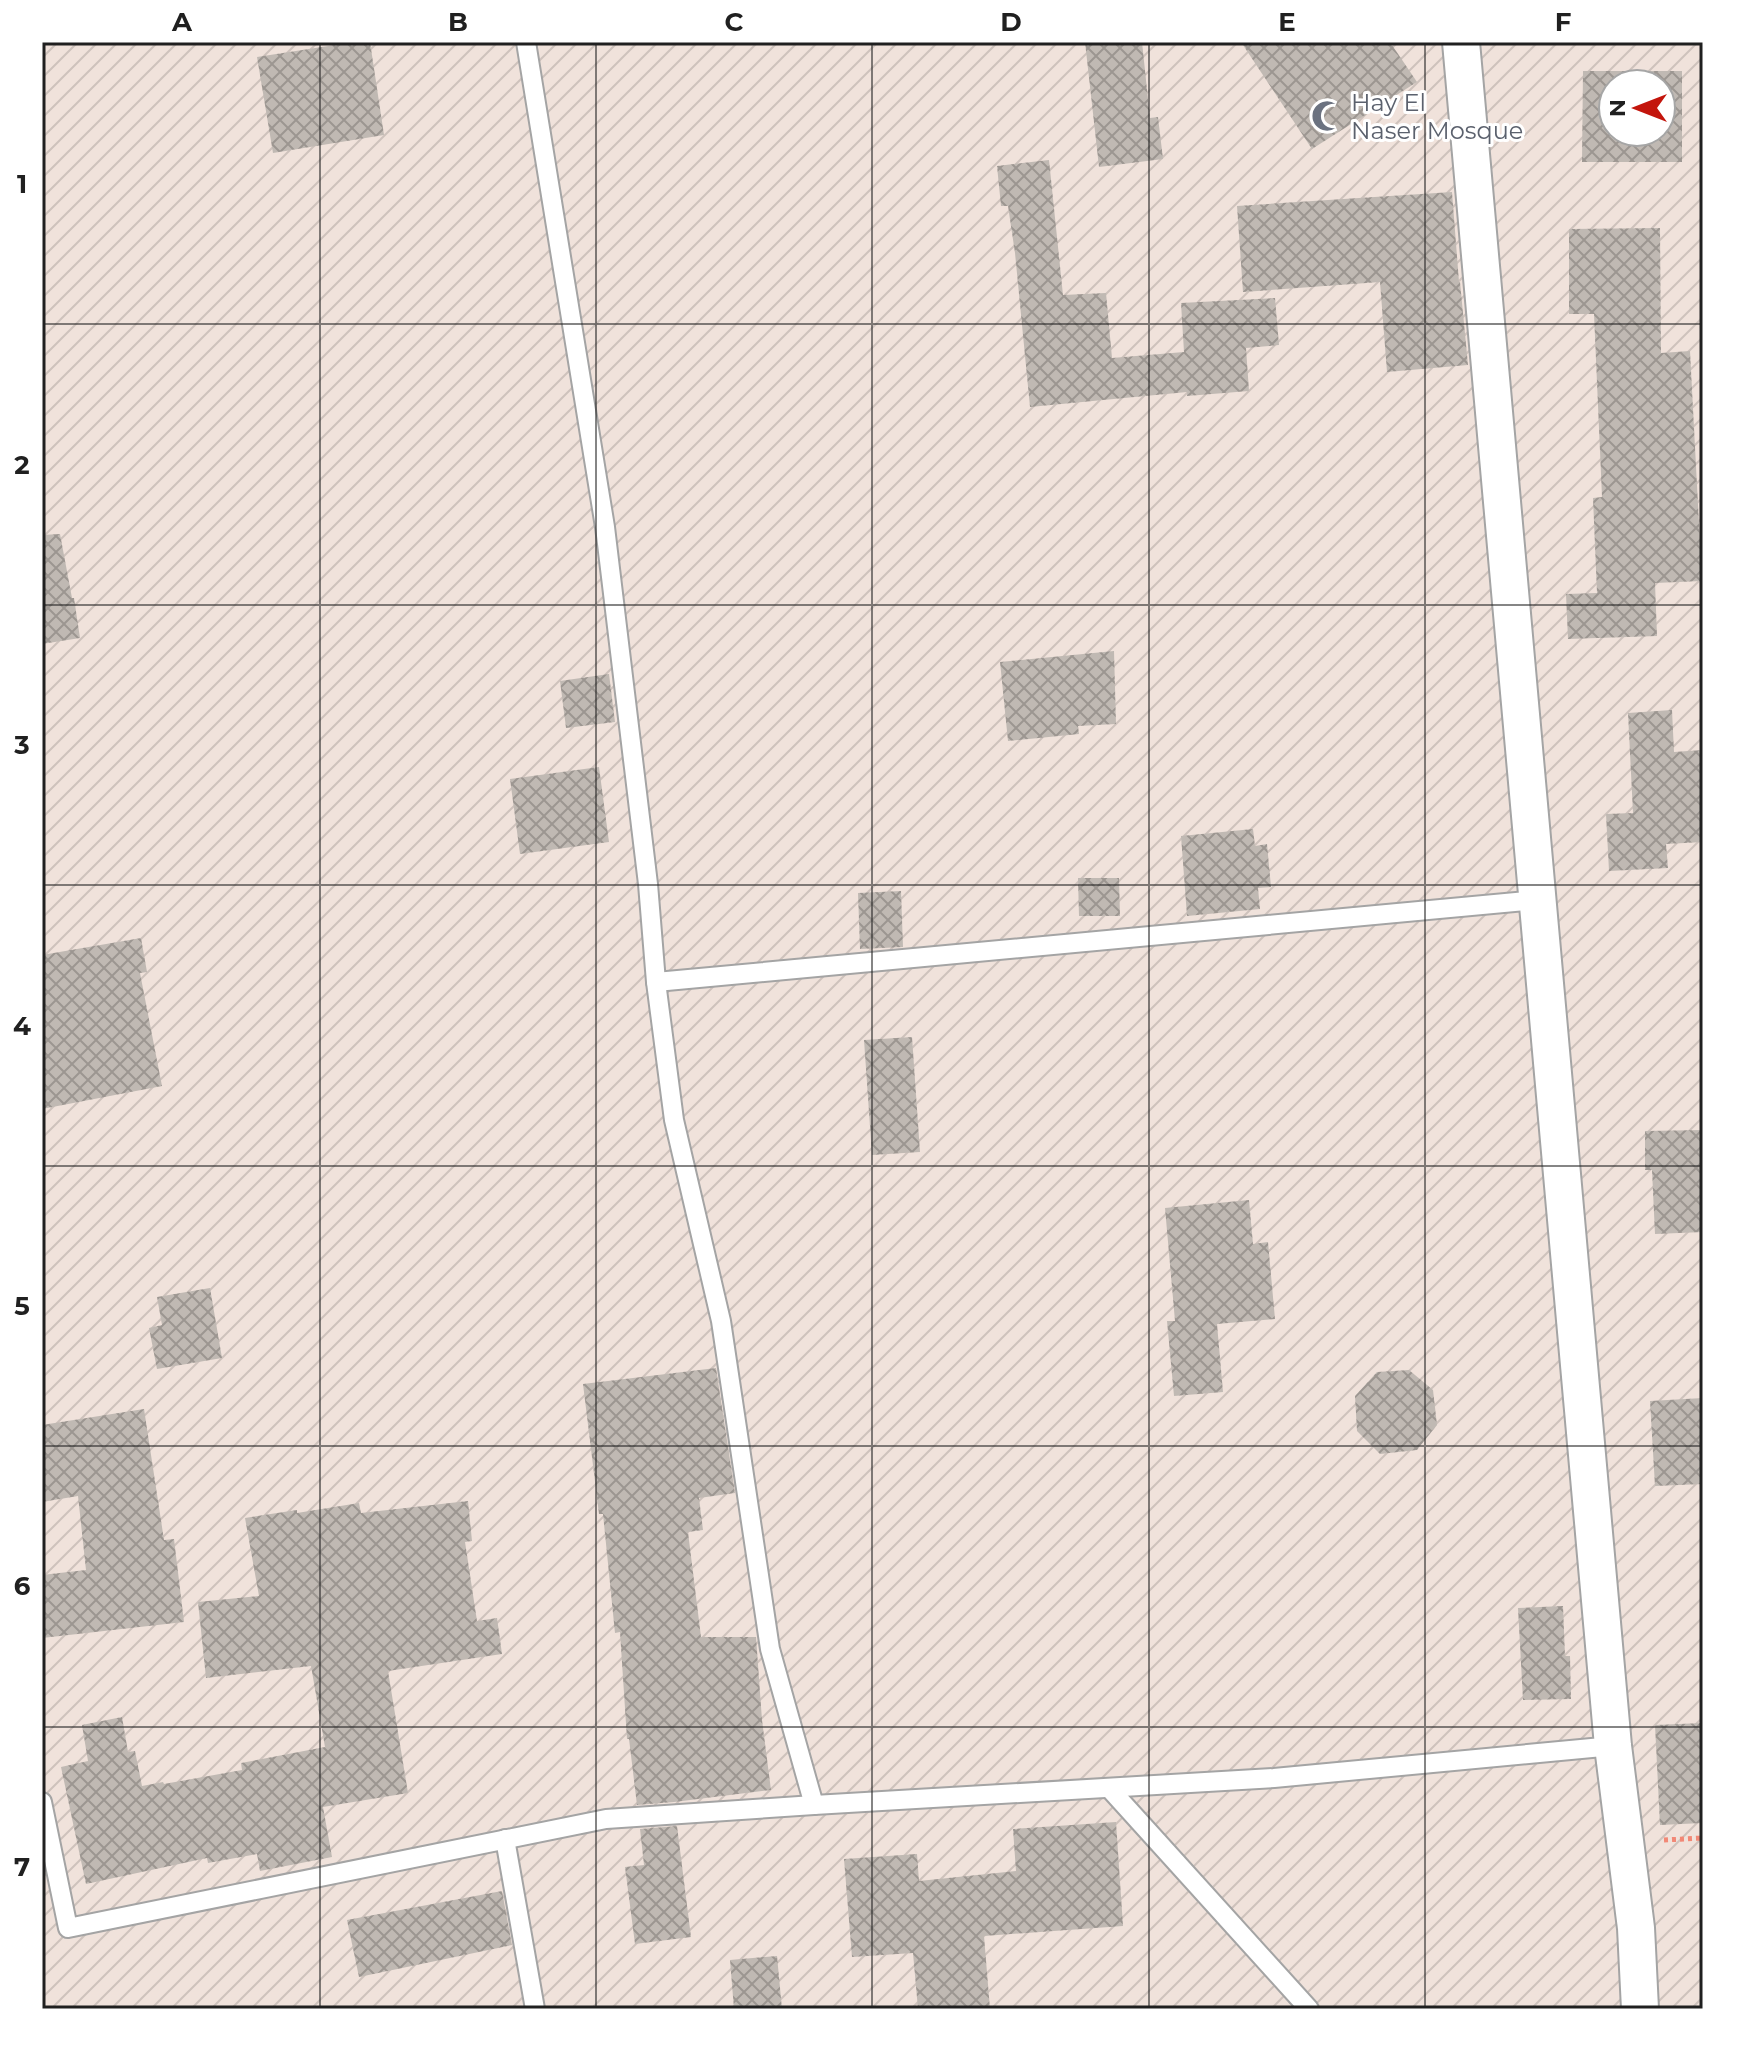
<svg xmlns="http://www.w3.org/2000/svg" width="1745" height="2051" font-family="Montserrat,sans-serif">
  <style>
    .military { fill: url(#military-furrows); fill-rule: evenodd }
    .building { fill: url(#building-cross-hatch); fill-rule: evenodd }
    .lines { fill: none; stroke-linecap: round; stroke-linejoin: round }
    .service-casing { stroke: #a4a4a4; stroke-width: 22 }
    .minor-casing { stroke: #a4a4a4; stroke-width: 40 }
    .path { stroke: #f28876; stroke-width: 5; stroke-dasharray: 4 4; stroke-linecap: butt }
    .service { stroke: #fff; stroke-width: 18 }
    .minor { stroke: #fff; stroke-width: 36 }
    .grid { fill: none; stroke: #202020; stroke-width: 2; stroke-opacity: 0.55 }
    .labels { text-anchor: middle; dominant-baseline: central; stroke-width: 6; stroke-linejoin: round; paint-order: stroke }
    .worship-label { font-size: 24px; fill: #5b616d; stroke: #fff; text-anchor: start }
    .neatline { fill: none; stroke: #202020; stroke-width: 3 }
    .grid-label { font-size: 26px; text-anchor: middle; font-weight: bold; fill: #202020 }
  </style>
  <defs>
    <pattern id="military-furrows" width="10" height="10" patternUnits="userSpaceOnUse" patternTransform="scale(2)"><rect width="10" height="10" fill="#f0e2db"/><path d="M-1 1l2-2M0 10L10 0M9 11l2-2" fill="none" stroke="#cec2bc"/></pattern>
    <pattern id="building-cross-hatch" width="8" height="8" patternUnits="userSpaceOnUse" patternTransform="scale(2)"><rect width="8" height="8" fill="#c0b9b3"/><path d="M0 0l8 8M0 8l8-8" fill="none" stroke="#9c9691"/></pattern>
  </defs>
  <rect width="100%" height="100%" fill="#f0ede7"/>
  <path class="military" d="M42,42H1703V2009H42ZM1613,84H1661V132H1613Z"/>
  <g class="building">
    <path d="M354,42H370L384,135L273,153L257,57Z"/>
    <path d="M1085,42H1142L1150,118L1158,117L1163,159L1099,167Z"/>
    <path d="M1241,42H1390L1417,82L1312,149Z"/>
    <path d="M1583,71H1682V162H1582ZM1613,84H1661V132H1613Z"/>
    <path d="M1049,160L1063,295L1106,293L1112,358L1184,352L1181,303L1275,298L1279,345L1246,348L1249,391L1187,396V392L1030,407L1015,253L1008,206H1001L997,166Z"/>
    <path d="M1452,192L1459,282H1460L1468,365L1387,372L1380,282L1243,292L1237,206Z"/>
    <path d="M1660,228L1661,353L1690,351L1702,581L1655,583L1657,636L1568,639L1566,594L1597,593L1593,498L1602,497L1594,314H1569V229Z"/>
    <path d="M60,534L72,598H74L80,638L42,644V535Z"/>
    <path d="M1114,651L1116,724L1078,726L1079,734L1008,741L1000,662Z"/>
    <path d="M609,674L615,722L566,728L560,681Z"/>
    <path d="M1672,710L1674,752L1703,750V842L1666,844L1668,868L1609,871L1606,814L1633,813L1628,713Z"/>
    <path d="M599,767L609,842L520,854L510,779Z"/>
    <path d="M1253,829L1255,846L1267,844L1271,887L1258,888L1260,909L1187,916L1181,836Z"/>
    <path d="M1078,878H1119L1120,916H1079Z"/>
    <path d="M901,891L903,947L860,949L858,893Z"/>
    <path d="M141,938L147,972L140,973L162,1086L42,1109V955Z"/>
    <path d="M912,1037L920,1152L872,1155L864,1040Z"/>
    <path d="M1703,1130V1232L1655,1234L1652,1170H1645V1131Z"/>
    <path d="M1249,1200L1253,1244L1268,1242L1275,1319L1217,1324L1223,1392L1174,1396L1167,1321H1175L1165,1208Z"/>
    <path d="M210,1288L222,1358L157,1369L149,1328L162,1325L157,1297Z"/>
    <path d="M716,1368L735,1493L699,1498L703,1530L688,1532L701,1637H756L762,1720L771,1790L674,1802L637,1805L629,1739H627L620,1632L615,1633L603,1514H599L583,1384Z"/>
    <path d="M1409,1370L1433,1390L1437,1425L1417,1450L1380,1454L1357,1431L1355,1396L1377,1372Z"/>
    <path d="M1703,1398V1484L1655,1486L1650,1401Z"/>
    <path d="M144,1409L164,1540L174,1539L184,1622L42,1638V1575L86,1570L78,1496L42,1502V1425Z"/>
    <path d="M468,1501L472,1541L465,1542L477,1621L497,1618L502,1654L388,1671L408,1793L323,1807L332,1857L260,1871L257,1854L208,1863L207,1858L86,1884L61,1767L88,1761L82,1725L122,1717L128,1752L135,1751L142,1786L163,1782L164,1784L242,1770L241,1763L325,1747L311,1666L206,1678L198,1602L259,1596L245,1518L297,1510V1513L359,1503L361,1513Z"/>
    <path d="M1563,1606L1565,1656H1570L1571,1699L1523,1700L1518,1608Z"/>
    <path d="M1703,1723V1823L1660,1825L1655,1725Z"/>
    <path d="M1116,1822L1123,1926L984,1936L990,2009H918L913,1953L852,1957L844,1859L917,1854L919,1881L1016,1871L1013,1829Z"/>
    <path d="M677,1826L691,1937L635,1944L625,1867L644,1865L640,1829Z"/>
    <path d="M502,1891L512,1945L359,1977L347,1920Z"/>
    <path d="M777,1956L782,2009H734L730,1960Z"/>
  </g>
  <g class="lines">
    <defs>
      <g id="service">
        <path d="M526,42L605,527L648,884L656,982L674,1120L721,1321L770,1649L814,1805"/>
        <path d="M656,982L1536,900"/>
        <path d="M1109,1788L1309,2009"/>
        <path d="M42,1802L68,1928L606,1819L814,1805L1274,1778L1613,1746"/>
        <path d="M505,1839L535,2009"/>
      </g>
      <path id="minor" d="M1461,42L1613,1746L1636,1928L1640,2009"/>
    </defs>
    <use href="#service" class="service-casing"/>
    <use href="#minor" class="minor-casing"/>
    <path class="path" d="M1664,1840L1703,1838"/>
    <use href="#service" class="service"/>
    <use href="#minor" class="minor"/>
  </g>
  <path class="grid" d="M320,42V2009M596,42V2009M872,42V2009M1149,42V2009M1425,42V2009M42,324H1703M42,605H1703M42,885H1703M42,1166H1703M42,1446H1703M42,1727H1703"/>
  <defs>
    <symbol id="mosque-bare" viewBox="-9 -9 18 18"><path d="M3.5-4.9A6 6 0 1 0 3.5 4.9A5 5 0 1 1 3.5-4.9Z" fill="#6b7280" stroke="#fff" stroke-width="2.5" paint-order="stroke"/></symbol>
  </defs>
  <g fill-rule="evenodd">
    <use href="#mosque-bare" x="1305" y="94" width="44" height="44"/>
  </g>
  <g class="labels">
    <g class="worship-label">
      <text x="1351" y="102">Hay El<tspan x="1351" dy="28">Naser Mosque</tspan></text>
    </g>
  </g>
  <rect width="1745" height="2051" fill="none" stroke="#ffffff" stroke-width="88"/>
  <g transform="translate(1637 108) rotate(270)"><circle r="38" fill="#ffffff" stroke="#a6a6a6" stroke-width="2"/>
  <path d="M0-6L14 30L0 20L-14 30Z" fill="#c3150c"/>
  <text y="-12" font-size="22" font-weight="bold" text-anchor="middle" fill="#202020">N</text>
  </g>
  <rect x="44" y="44" width="1657" height="1963" class="neatline"/>
  <g class="grid-label">
    <text x="182" y="31">A</text>
    <text x="458" y="31">B</text>
    <text x="734" y="31">C</text>
    <text x="1011" y="31">D</text>
    <text x="1287" y="31">E</text>
    <text x="1563" y="31">F</text>
    <text x="22" y="193">1</text>
    <text x="22" y="474">2</text>
    <text x="22" y="754">3</text>
    <text x="22" y="1035">4</text>
    <text x="22" y="1315">5</text>
    <text x="22" y="1595">6</text>
    <text x="22" y="1876">7</text>
  </g>
</svg>
